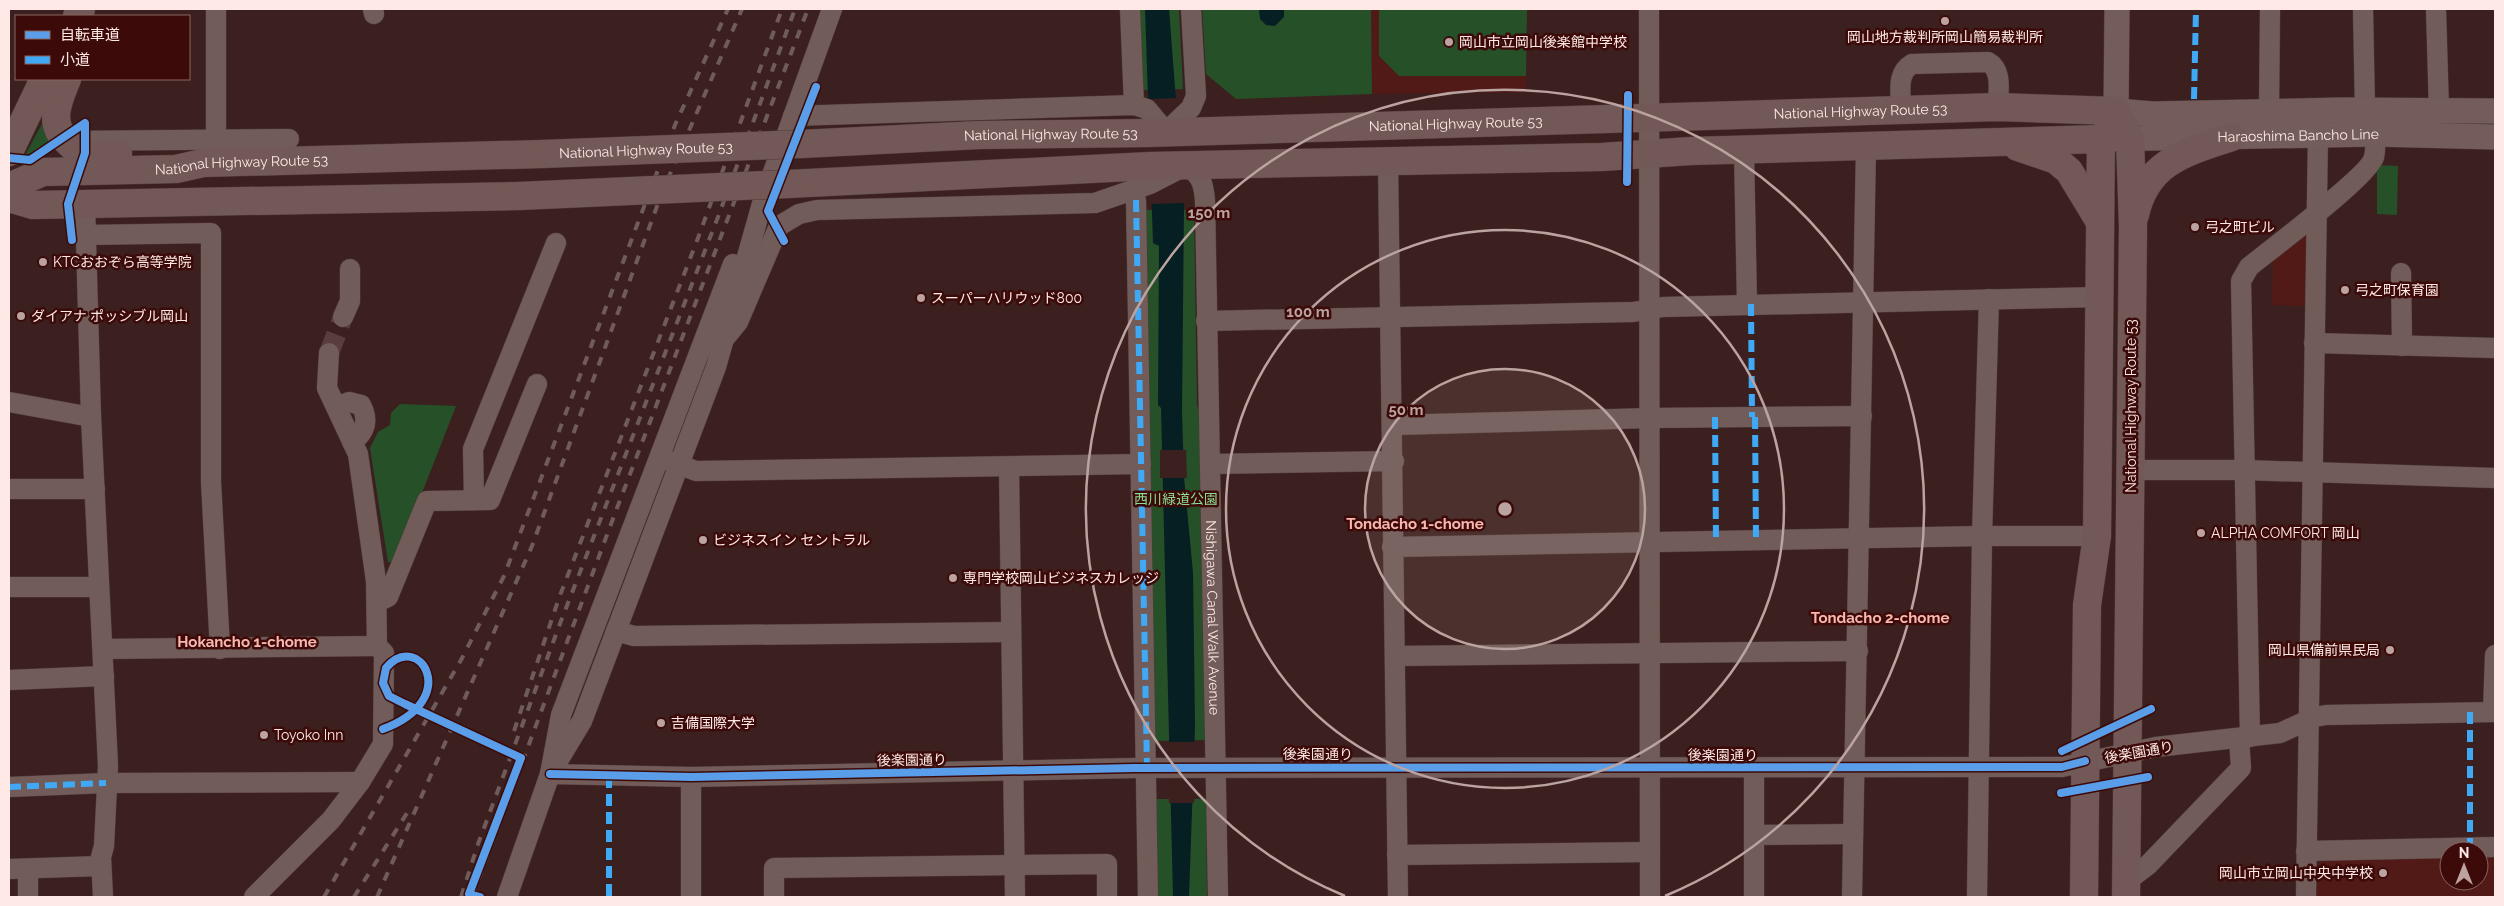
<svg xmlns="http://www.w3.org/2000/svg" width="2504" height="906" font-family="Raleway,'Noto Sans JP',sans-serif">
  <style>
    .built { fill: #511a17 }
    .green { fill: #255028 }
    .water { fill: #051f23 }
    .pier { fill: #3c201f }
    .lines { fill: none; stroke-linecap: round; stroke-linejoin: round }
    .minor-tunnel { stroke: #593e3d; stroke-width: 20; stroke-dasharray: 20 10; stroke-linecap: butt }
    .minor-casing { stroke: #513c3b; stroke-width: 21 }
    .major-casing { stroke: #513c3b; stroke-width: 26 }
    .highway-casing { stroke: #513c3b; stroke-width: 29 }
    .minor { stroke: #715c5a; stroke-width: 20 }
    .major { stroke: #735c5a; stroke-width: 25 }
    .highway { stroke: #725856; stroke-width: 28 }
    .rail { stroke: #6f5c5a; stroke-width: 4; stroke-dasharray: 9 9; stroke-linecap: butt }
    .highway-bridge-casing { stroke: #513c3b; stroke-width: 29; stroke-linecap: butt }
    .highway-bridge { stroke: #725856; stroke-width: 28 }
    .quiet { stroke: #3fa9f5; stroke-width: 6; stroke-dasharray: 12 6; stroke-linecap: butt }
    .cycleway-casing { stroke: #3c0b09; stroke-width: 11 }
    .cycleway { stroke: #5a9eea; stroke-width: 8 }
    .ring { fill: none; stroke: #baa3a0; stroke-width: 2.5 }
    .poi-dot { fill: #baa3a0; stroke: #3c0b09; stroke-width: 2 }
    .labels { text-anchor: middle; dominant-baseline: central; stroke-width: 5; stroke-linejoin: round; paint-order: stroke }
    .poi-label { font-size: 14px; fill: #fee9e6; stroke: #3c0b09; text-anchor: start }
    .street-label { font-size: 14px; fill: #fee9e6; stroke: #3c0b09 }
    .park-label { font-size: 14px; fill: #8bdb93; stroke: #3c0b09 }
    .neighbourhood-label { font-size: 15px; font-weight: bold; fill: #f9b7af; stroke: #3c0b09 }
    .centre { fill: #baa3a0; stroke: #3c0b09; stroke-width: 2.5 }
    .ring-label { font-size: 15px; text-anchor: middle; font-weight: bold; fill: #baa3a0; stroke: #3c0b09; stroke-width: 5; stroke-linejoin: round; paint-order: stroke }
  </style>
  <rect width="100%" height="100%" fill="#3c201f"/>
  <g class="built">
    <path d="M1371,9H1527L1526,92L1372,94Z"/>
    <path d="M2307,230L2306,306L2272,305L2273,258Z"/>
    <path d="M2449,857V881H2479V857H2495V897H2317V865L2326,859Z"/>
  </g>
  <g class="green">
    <path d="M1137,9H1179L1183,89L1140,90Z"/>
    <path d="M1202,9H1371L1372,94L1236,99L1206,74Z"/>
    <path d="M1379,9H1527L1526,76H1399L1379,56Z"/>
    <path d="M43,122L50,144L30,157H24Z"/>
    <path d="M2377,165L2398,166L2397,215L2377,214Z"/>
    <path d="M1146,210H1194L1197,405L1202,420L1205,740L1153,741Z"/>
    <path d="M400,404L456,406L395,562H388L370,448L378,432L390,425L391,413Z"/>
    <path d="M1156,799H1206L1207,897H1157Z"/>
  </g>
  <g class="water">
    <path d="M1145,9H1169L1184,205L1182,412L1184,477L1193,573L1195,725L1189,897H1173L1161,408L1158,405L1159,246L1153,243Z"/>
    <path d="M1259,9H1284V17L1275,26L1266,25L1260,19Z"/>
  </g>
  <g class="pier">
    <path d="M1178,98L1185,203L1151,204L1147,99Z"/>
    <path d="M1160,450H1186L1187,478H1160Z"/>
    <path d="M1168,742H1195L1194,803H1169Z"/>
  </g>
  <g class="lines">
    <path class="minor-tunnel" d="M329,353L343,317"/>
    <defs>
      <g id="minor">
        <path d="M373,9L374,14"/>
        <path d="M1130,9L1134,105"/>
        <path d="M1649,9L1650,897"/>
        <path d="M2363,9L2365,110"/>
        <path d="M2436,9L2439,111"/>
        <path d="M1901,110C1901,93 1896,73 1912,64L1988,62C2003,70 1998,92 1998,107"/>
        <path d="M2269,113L2270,9"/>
        <path d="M793,116L1134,105L1147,109L1166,132L1191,108L1196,96L1191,9"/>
        <path d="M216,140V9"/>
        <path d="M67,141L289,139"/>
        <path d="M1744,150L1747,305"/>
        <path d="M1388,161L1398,897"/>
        <path d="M1136,200L1148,897"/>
        <path d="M85,204L91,417L108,766L104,846L101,857L103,897"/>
        <path d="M86,235L211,233V482L220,649"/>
        <path d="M2401,273L2402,346"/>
        <path d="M343,317L350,301V269"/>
        <path d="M1206,321L1580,313L1633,312L1663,307L2101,297"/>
        <path id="s1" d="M725,338L738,322L779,226L799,214L817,210L1095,203L1150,184L1185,166C1201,173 1204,185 1205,201L1218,897"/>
        <path d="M2314,343L2495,348"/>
        <path d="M9,402L91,417"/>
        <path d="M336,407L349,402L361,405C369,420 366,432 352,442"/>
        <path d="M1393,425L1651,418L1862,416"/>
        <path d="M667,460L696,471L1141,464"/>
        <path d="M1210,464L1394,461"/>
        <path d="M1009,467L1015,897"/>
        <path d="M2131,470H2243L2495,478"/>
        <path d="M9,489H95"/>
        <path d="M474,500L473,449L556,243"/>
        <path d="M1392,547L1982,536H2097"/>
        <path d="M9,587H99"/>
        <path d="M377,602L388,597L427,501L490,500L537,384"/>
        <path d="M616,631L634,636L1011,632"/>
        <path d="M103,649L377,646"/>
        <path d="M1395,656L1858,651"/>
        <path d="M9,680L104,676"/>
        <path d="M2493,712L2495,655"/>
        <path d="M2250,737L2241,281L2249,267C2270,250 2370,175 2374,157C2376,150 2375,141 2375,134"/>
        <path d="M550,774L691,777L1134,768L2062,767L2156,747L2280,733L2315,717L2326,715L2495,712"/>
        <path d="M550,774L582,721L716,367L763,200L832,9"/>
        <path d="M9,787L106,783L360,782"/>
        <path d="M1754,835L1853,834"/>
        <path d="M2306,851L2495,847"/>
        <path d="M1397,855L1650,852"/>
        <path d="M9,869L101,866"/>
        <path d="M28,869V897"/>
        <path d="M2127,881L2148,865L2241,768L2239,738"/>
        <path d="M254,897L331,820L360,782L383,744L384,653L377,646L376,581L358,454L327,388L329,353"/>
        <path d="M507,897L550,774L561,715L733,264"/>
        <path d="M691,897V777"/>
        <path d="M774,897V868L1107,864V897"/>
        <path d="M1754,897V767"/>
        <path d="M1852,897L1866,147"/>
        <path d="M1977,897L1982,536L1989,299"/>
        <path d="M2306,897L2318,135"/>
      </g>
      <g id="major">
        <path id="s2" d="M2117,9L2116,111L2101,139L2375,134L2495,137"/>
        <path d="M2116,111L2153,114L2342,110L2495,111"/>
      </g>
      <g id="highway">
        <path d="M77,16L81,9"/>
        <path d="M67,79C59,99 47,123 67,141C73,147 78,152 87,154C97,156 108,155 118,154"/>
        <path id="s3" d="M801,144L979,135L1148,133L1998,107L2116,111L2130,139L2133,227L2126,897"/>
        <path d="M2018,147L2056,160L2069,171L2100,222"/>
        <path d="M9,152L44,79"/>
        <path d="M788,184L1150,166L1602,157L1691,151L2101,139L2097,536L2087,605L2084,897"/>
        <path id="s4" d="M9,187L43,172L176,169L203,163L542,154"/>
        <path d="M9,198L33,205L519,196"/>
        <path d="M2135,215C2146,162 2186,152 2232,137"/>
      </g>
    </defs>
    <use href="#minor" class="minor-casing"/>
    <use href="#major" class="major-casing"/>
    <use href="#highway" class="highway-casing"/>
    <use href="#minor" class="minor"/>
    <use href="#major" class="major"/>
    <use href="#highway" class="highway"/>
    <g class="rail">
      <path d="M514,731L559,598L698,238L782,9"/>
      <path d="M324,897L461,660L504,576L675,125L728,9"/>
      <path d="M354,897L407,813"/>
      <path d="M377,897L532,546L663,190L742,9"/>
      <path d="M461,897L478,844L561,621L718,217L795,9"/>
      <path d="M472,897L617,508L808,9"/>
    </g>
    <defs>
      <g id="highway-bridge">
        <path id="s5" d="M542,154L801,144"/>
        <path d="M519,196L788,184"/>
      </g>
    </defs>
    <use href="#highway-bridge" class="highway-bridge-casing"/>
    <use href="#highway-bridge" class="highway-bridge"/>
    <g class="quiet">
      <path d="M2194,99L2196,9"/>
      <path d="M1136,200L1147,768"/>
      <path d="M1751,304L1752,417"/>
      <path d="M1715,417L1716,541"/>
      <path d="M1755,417L1756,540"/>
      <path d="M2470,712V847"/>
      <path d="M609,776V897"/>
      <path d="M9,787L106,783"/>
    </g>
    <defs>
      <g id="cycleway">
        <path d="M9,158L30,160L85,123V153L68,204L72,240"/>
        <path d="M1627,182L1628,95"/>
        <path d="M784,241L768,211L816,87"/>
        <path d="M383,729C464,699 418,629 386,668L383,683L389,696L405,704L521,758L469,894L480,897"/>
        <path d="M2062,751L2151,709"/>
        <path d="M550,774L691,777L1134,768L2062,767L2085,761"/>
        <path d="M2061,793L2148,777"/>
      </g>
    </defs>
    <use href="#cycleway" class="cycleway-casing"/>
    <use href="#cycleway" class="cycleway"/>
  </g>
  <circle cx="1505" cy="509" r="140" fill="#baa3a0" fill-opacity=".12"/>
  <g class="ring">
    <circle cx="1505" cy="509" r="140"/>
    <circle cx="1505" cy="509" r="279"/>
    <path d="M1345 896A419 419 0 1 1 1665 896"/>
  </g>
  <g class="poi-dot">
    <circle cx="1945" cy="21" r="5"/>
    <circle cx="1449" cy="42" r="5"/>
    <circle cx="2195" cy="227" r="5"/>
    <circle cx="43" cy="262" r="5"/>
    <circle cx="2345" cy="290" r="5"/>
    <circle cx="921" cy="298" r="5"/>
    <circle cx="21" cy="316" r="5"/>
    <circle cx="2201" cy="533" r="5"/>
    <circle cx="703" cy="540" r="5"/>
    <circle cx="953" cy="578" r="5"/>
    <circle cx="2390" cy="650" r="5"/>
    <circle cx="661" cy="723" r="5"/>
    <circle cx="264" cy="735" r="5"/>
    <circle cx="2383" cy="873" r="5"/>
  </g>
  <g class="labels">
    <g class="poi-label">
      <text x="1945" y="37" text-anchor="middle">岡山地方裁判所岡山簡易裁判所</text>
      <text x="1459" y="42">岡山市立岡山後楽館中学校</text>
      <text x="2205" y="227">弓之町ビル</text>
      <text x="53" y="262">KTCおおぞら高等学院</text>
      <text x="2355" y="290">弓之町保育園</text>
      <text x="931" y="298">スーパーハリウッド800</text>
      <text x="31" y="316">ダイアナ ポッシブル岡山</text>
      <text x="2211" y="533">ALPHA COMFORT 岡山</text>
      <text x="713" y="540">ビジネスイン セントラル</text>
      <text x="963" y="578">専門学校岡山ビジネスカレッジ</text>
      <text x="2380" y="650" text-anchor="end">岡山県備前県民局</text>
      <text x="671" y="723">吉備国際大学</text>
      <text x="274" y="735">Toyoko Inn</text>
      <text x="2373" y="873" text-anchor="end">岡山市立岡山中央中学校</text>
    </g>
    <g class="street-label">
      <text stroke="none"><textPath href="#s3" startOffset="1060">National Highway Route 53</textPath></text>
      <text stroke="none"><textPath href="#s3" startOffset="655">National Highway Route 53</textPath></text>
      <text stroke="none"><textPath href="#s3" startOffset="250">National Highway Route 53</textPath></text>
      <text stroke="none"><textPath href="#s2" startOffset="331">Haraoshima Bancho Line</textPath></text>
      <text stroke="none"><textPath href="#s5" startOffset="104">National Highway Route 53</textPath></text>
      <text stroke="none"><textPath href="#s4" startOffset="236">National Highway Route 53</textPath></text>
      <text transform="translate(2131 406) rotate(-90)">National Highway Route 53</text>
      <text stroke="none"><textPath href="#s1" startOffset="1002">Nishigawa Canal Walk Avenue</textPath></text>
      <text transform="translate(2139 752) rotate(-10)">後楽園通り</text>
      <text x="1318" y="754">後楽園通り</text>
      <text x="1723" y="755">後楽園通り</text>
      <text transform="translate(912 760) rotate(-1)">後楽園通り</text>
    </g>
    <g class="park-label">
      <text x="1176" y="499">西川緑道公園</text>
    </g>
    <g class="neighbourhood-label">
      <text x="1415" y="524">Tondacho 1-chome</text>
      <text x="1880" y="618">Tondacho 2-chome</text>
      <text x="247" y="642">Hokancho 1-chome</text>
    </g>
  </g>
  <circle cx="1505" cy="509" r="8" class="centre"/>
  <g class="ring-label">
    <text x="1209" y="218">150 m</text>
    <text x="1308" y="317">100 m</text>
    <text x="1406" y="415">50 m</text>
  </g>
  <rect width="2504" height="906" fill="none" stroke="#fee9e6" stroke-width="20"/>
  <rect x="15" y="15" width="175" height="65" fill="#3c0b09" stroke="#8a6461"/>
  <rect x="25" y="31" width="25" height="8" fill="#5a9eea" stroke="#8a6461"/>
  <text x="60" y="40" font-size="15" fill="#fee9e6">自転車道</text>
  <rect x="25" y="56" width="25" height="8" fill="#3fa9f5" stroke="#8a6461"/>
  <text x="60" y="65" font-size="15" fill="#fee9e6">小道</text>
  <g transform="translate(2464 866)"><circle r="24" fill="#3c0b09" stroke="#8a6461"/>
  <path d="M0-4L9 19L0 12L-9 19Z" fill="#baa3a0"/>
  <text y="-8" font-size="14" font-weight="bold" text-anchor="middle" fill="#fee9e6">N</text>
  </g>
</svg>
